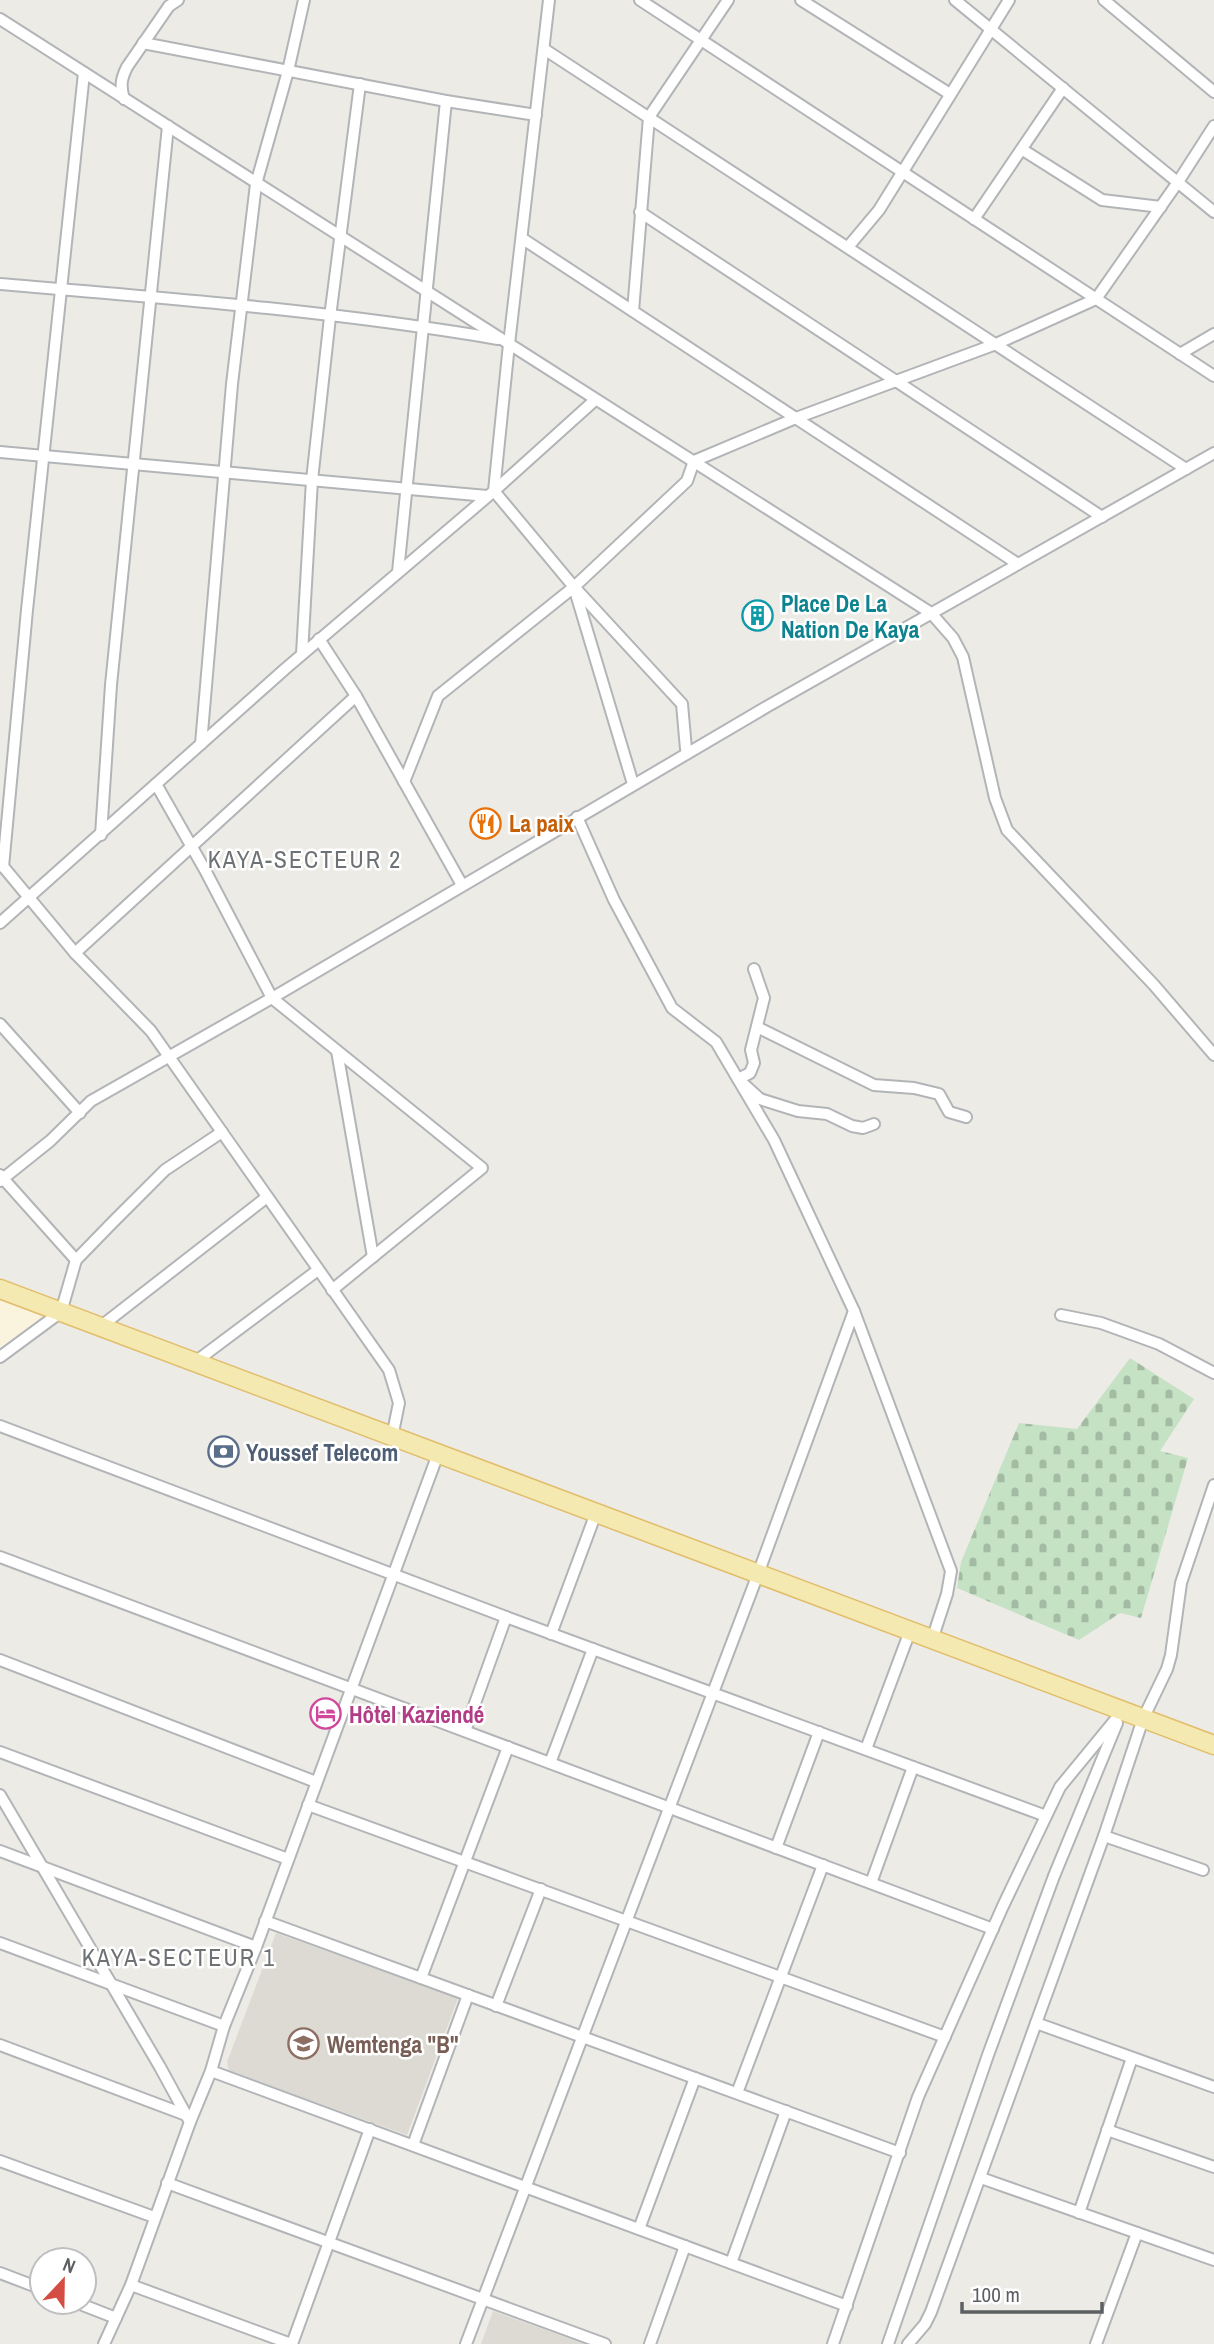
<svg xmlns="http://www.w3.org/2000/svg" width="1214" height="2344" font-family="'Archivo Narrow',sans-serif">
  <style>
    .commercial { fill: #faf3dd }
    .education { fill: #dddad3 }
    .cemetery { fill: url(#cemetery-stones) }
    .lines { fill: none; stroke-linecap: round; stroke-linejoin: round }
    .minor-casing { stroke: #b2b5b8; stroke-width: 14 }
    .primary-casing { stroke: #e1bd6a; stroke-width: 21 }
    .minor { stroke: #fff; stroke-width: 10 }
    .primary { stroke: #f5e9b2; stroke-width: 18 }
    .labels { text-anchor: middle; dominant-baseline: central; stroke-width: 5; stroke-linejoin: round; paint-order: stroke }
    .culture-label { font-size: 23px; font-weight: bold; fill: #0d838f; stroke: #fff; text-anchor: start }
    .food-label { font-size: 23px; font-weight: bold; fill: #c56008; stroke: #fff; text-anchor: start }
    .service-label { font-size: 23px; font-weight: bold; fill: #4e5e75; stroke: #fff; text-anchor: start }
    .hotel-label { font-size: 23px; font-weight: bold; fill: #b23c85; stroke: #fff; text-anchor: start }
    .education-label { font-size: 23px; font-weight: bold; fill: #785e54; stroke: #fff; text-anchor: start }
    .neighbourhood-label { font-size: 24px; letter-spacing: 2px; fill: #6e7275; stroke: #fff }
  </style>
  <defs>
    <pattern id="cemetery-stones" width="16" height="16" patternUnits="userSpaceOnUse" patternTransform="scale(1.75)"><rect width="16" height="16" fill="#c5e2c4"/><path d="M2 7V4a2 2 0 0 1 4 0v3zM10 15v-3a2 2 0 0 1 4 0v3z" fill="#a3bba3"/></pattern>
  </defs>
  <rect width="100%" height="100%" fill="#edebe5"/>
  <path class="commercial" d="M0,1299L44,1316L0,1348Z"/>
  <g class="education">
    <path d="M276,1933L458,1998L407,2135L229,2071L227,2062Z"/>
    <path d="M493,2311L584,2344H481Z"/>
  </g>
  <path class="cemetery" d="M1130,1358L1194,1399L1160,1451L1188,1458L1141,1618L1120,1613L1079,1640L957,1588L961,1562L1019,1423L1077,1429Z"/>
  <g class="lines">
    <defs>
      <g id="minor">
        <path d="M640,0L1214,376"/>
        <path d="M801,0L950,94"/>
        <path d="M955,0L1214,212"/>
        <path d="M1104,0L1214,92"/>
        <path d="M0,19L931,613L953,638L963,657L995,798L1007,830L1154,985L1214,1055"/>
        <path d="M143,43L446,101L536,115"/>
        <path d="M544,49L1186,469"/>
        <path d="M124,99C120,86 121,79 127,67L169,6L178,0"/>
        <path d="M1023,150L1102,200L1161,207"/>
        <path d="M640,212L1102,517"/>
        <path d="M974,219L1063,88"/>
        <path d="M523,239L1018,564"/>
        <path d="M848,247L879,210L1009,0"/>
        <path d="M0,284C166,298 334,311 498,339"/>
        <path d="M633,311L649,117L728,0"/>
        <path d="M1180,354L1214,334"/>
        <path d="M0,452L487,496"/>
        <path d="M398,572L446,101"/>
        <path d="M574,587L687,481L694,461L796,418L996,344L1096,299L1178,182L1214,126"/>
        <path d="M574,587L633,784"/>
        <path d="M576,589L682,704L686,749"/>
        <path d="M319,639L356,696L462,885"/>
        <path d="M302,654L312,480L330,317L360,84"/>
        <path d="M201,744L232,384L256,184L288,71L304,0"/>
        <path d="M404,782L438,696L574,587L494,491L595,400"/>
        <path d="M156,784L205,870L272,998L482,1168L332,1290"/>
        <path d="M577,817L614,900L672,1008L716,1042L774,1140L854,1311L951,1571L947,1594L932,1640"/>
        <path d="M101,835L111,685L168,126"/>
        <path d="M1,864L75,953L151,1031L389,1370L399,1403L392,1437"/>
        <path d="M3,867L27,610L84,73"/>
        <path d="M0,923L285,669L494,491L509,344L549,0"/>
        <path d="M75,953L356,696"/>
        <path d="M754,969L764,998L751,1050L754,1063L750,1073L738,1079L760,1099L798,1111L827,1114L852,1126L863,1128L874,1124"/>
        <path d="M0,1024L80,1113"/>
        <path d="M757,1027L874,1085L914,1088L939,1094L949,1112L966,1117"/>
        <path d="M337,1051L373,1257"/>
        <path d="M0,1175L76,1260"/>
        <path d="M0,1181L50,1141L91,1101L272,998L768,706L1214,453"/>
        <path d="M1061,1315L1101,1323L1159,1344L1214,1373"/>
        <path d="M100,1327L267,1197"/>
        <path d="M0,1357L61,1312L76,1260L111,1224L165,1170L222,1132"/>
        <path d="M195,1362L318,1270"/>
        <path d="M0,1426L506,1617L1046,1816"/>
        <path d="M0,1557L993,1929"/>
        <path d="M551,1634L596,1513"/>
        <path d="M0,1660L316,1782"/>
        <path d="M465,1731L506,1617"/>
        <path d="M866,1749L910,1631"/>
        <path d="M0,1752L288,1859"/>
        <path d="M550,1763L593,1649"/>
        <path d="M0,1795L160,2067L190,2122"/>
        <path d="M308,1805L945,2037"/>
        <path d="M1104,1836L1203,1870"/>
        <path d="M776,1848L819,1732"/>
        <path d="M0,1851L256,1947"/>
        <path d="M871,1883L913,1767"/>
        <path d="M265,1921L900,2153"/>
        <path d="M0,1943L224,2026"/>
        <path d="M421,1978L508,1747"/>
        <path d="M496,2006L541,1889"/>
        <path d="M1036,2023L1214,2087"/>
        <path d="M0,2045L186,2115"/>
        <path d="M211,2071L847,2306"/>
        <path d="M737,2093L823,1865"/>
        <path d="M1107,2130L1214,2167"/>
        <path d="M413,2145L468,1995"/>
        <path d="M0,2161L154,2217"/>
        <path d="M981,2178L1214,2260"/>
        <path d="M167,2183L605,2344"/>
        <path d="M1079,2213L1132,2058"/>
        <path d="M639,2229L695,2078"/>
        <path d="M731,2263L786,2111"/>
        <path d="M0,2273L42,2289"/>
        <path d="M131,2285L291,2344"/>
        <path d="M75,2302L116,2318"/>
        <path d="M104,2344L131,2285L190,2122L211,2071L224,2026L256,1947L438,1454"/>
        <path d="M292,2344L370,2129"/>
        <path d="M466,2344L758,1574L854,1311"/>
        <path d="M650,2344L685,2246"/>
        <path d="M833,2344L918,2097L1003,1906L1060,1787L1120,1714"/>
        <path d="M888,2344L988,2055L1054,1876L1117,1723"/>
        <path d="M908,2344L925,2324L931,2312L1104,1836L1143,1719L1167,1669L1171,1655L1181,1583L1214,1485"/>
        <path d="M1096,2344L1137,2233"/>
      </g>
      <path id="primary" d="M0,1289L1214,1745"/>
    </defs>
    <use href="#minor" class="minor-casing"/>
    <use href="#primary" class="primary-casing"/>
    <use href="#minor" class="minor"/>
    <use href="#primary" class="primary"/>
  </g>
  <defs>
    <symbol id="building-ring" viewBox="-11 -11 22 22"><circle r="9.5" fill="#fff" stroke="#0f9aa8" stroke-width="1.5"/><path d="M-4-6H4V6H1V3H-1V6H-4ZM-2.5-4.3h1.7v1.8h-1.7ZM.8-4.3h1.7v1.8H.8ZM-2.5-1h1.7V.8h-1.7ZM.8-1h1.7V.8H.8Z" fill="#0f9aa8"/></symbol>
    <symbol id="restaurant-ring" viewBox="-11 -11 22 22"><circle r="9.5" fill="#fff" stroke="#e8710a" stroke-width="1.5"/><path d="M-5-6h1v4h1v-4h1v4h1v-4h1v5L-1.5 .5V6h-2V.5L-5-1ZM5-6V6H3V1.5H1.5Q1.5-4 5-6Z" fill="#e8710a"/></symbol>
    <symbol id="bank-ring" viewBox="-11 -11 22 22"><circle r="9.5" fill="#fff" stroke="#5c6f8a" stroke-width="1.5"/><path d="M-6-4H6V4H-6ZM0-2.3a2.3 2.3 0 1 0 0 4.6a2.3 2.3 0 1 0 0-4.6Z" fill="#5c6f8a"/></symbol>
    <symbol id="hotel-ring" viewBox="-11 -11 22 22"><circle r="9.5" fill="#fff" stroke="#d1479c" stroke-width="1.5"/><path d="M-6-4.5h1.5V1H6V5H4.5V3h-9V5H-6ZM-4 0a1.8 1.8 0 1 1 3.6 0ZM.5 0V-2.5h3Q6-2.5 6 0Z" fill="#d1479c"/></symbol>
    <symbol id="school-ring" viewBox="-11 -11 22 22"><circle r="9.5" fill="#fff" stroke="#8d6e63" stroke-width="1.5"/><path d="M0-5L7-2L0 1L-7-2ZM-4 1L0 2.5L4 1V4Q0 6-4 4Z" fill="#8d6e63"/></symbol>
  </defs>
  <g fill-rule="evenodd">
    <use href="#building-ring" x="740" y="598" width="35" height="35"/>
    <use href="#restaurant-ring" x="468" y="806" width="35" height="35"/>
    <use href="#bank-ring" x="206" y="1434" width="35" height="35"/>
    <use href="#hotel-ring" x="308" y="1696" width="35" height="35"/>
    <use href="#school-ring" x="286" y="2026" width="35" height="35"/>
  </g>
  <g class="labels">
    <g class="culture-label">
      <text x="781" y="603">Place De La<tspan x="781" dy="26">Nation De Kaya</tspan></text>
    </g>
    <g class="food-label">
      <text x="509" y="823">La paix</text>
    </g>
    <g class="service-label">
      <text x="246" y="1452">Youssef Telecom</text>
    </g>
    <g class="hotel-label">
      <text x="349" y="1714">Hôtel Kaziendé</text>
    </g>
    <g class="education-label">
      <text x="327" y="2044">Wemtenga "B"</text>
    </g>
    <g class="neighbourhood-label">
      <text x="305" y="859">KAYA-SECTEUR 2</text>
      <text x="179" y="1957">KAYA-SECTEUR 1</text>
    </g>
  </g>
  <g transform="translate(63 2281) rotate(22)"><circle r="33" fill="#ffffff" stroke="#bebfc1" stroke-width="2"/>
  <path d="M0-5L12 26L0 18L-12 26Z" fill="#d54c43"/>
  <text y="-10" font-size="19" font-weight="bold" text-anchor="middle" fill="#5d6063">N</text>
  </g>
  <path d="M962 2302v10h140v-10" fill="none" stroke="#5d6063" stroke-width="3.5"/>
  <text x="972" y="2302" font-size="21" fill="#5d6063" stroke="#ffffff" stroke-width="5" paint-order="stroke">100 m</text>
</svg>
